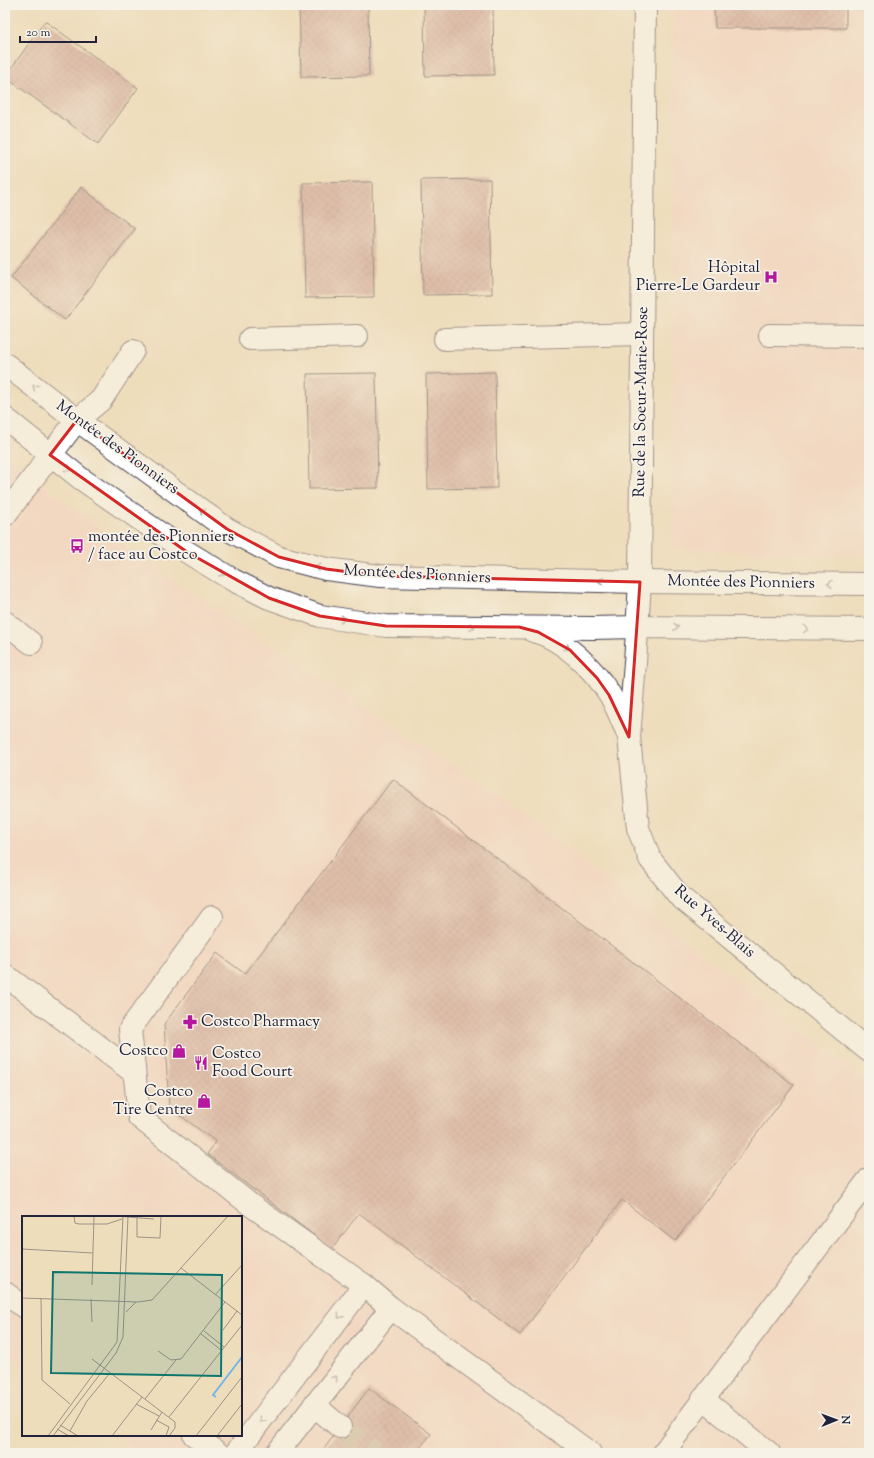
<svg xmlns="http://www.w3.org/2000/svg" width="874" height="1458" font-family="'Sorts Mill Goudy',serif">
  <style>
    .built { fill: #f7d1c7 }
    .building { fill: url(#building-cross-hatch) }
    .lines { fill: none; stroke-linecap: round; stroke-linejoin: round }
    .minor-tunnel { stroke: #c5b8a1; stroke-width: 22; stroke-dasharray: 22 11; stroke-linecap: butt }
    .minor-casing { stroke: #413e4e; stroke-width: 24 }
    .minor { stroke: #fff; stroke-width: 22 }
    .oneway { stroke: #9c9ca7 }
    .marked { fill: none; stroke: #d62828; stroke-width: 3; stroke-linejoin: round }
    .labels { text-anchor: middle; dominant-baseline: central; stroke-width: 3.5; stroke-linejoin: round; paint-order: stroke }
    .poi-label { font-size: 16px; fill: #22223b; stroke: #f7f3e8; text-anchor: end }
    .street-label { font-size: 16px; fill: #22223b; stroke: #f7f3e8 }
    .inset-river { fill: none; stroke: #73b7e9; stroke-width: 2 }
    .inset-road { fill: none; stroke: #9c9288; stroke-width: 1 }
    .view { fill: #0f766e; fill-opacity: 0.15; stroke: #0f766e; stroke-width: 2 }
    .inset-edge { fill: none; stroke: #22223b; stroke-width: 2 }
  </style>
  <defs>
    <pattern id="building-cross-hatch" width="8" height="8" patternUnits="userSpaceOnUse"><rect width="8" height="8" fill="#ca9892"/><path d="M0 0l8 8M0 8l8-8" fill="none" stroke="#a47c78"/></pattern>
  </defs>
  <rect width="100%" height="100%" fill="#f7f3e8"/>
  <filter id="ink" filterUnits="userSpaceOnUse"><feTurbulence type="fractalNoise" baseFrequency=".025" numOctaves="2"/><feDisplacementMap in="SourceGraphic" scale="8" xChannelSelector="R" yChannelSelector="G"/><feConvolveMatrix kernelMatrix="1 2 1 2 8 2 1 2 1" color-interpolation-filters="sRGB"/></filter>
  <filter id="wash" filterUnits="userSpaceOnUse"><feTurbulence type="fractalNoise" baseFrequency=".012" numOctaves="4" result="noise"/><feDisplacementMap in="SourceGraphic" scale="16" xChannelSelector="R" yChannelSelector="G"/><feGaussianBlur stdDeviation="0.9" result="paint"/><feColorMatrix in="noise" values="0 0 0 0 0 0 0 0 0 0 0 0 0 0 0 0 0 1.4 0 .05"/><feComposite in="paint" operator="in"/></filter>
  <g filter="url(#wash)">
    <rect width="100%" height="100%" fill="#edb"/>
    <g class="built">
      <path d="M674,5H869V556L672,549Z"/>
      <path d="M5,455L148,564L487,787L869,1083V1453H139L115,1435H241V1217H23V1366L5,1353Z"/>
    </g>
    <g id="blocks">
      <g class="building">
        <path d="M299,5H368L369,76L301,77Z"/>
        <path d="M424,5H493L494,75L425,76Z"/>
        <path d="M714,5H846V28H715Z"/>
        <path d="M45,21L138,88L98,144L5,77Z"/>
        <path d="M490,179L492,294L423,295L421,180Z"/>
        <path d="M372,182L374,297L305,298L303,183Z"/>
        <path d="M81,187L135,229L65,320L11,278Z"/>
        <path d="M495,372L497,488L428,489L426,374Z"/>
        <path d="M376,373L378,488L309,489L307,374Z"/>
        <path d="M393,779L794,1085L675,1241L622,1200L520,1335L359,1213L332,1249L207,1154L216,1142L169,1107L164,1024L217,953L245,974Z"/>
        <path d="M369,1388L431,1434L416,1453H321Z"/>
      </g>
    </g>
  </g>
  <g filter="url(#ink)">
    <use href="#blocks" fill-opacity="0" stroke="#413e4e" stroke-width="1"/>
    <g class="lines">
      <path class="minor-tunnel" d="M340,1427L375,1453"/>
      <defs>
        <g id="minor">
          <path d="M645,5L640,582L635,663L629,737L638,828L650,859L679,896L869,1051"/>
          <path d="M770,335L869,336"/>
          <path d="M250,339L357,336"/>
          <path d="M445,339L642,334"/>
          <path d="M5,364L77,420L227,529L279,557L326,569L380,576L640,582L869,584"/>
          <path d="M5,418L80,478L187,552L233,580L269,598L320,616L386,626L592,628L637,627L869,629"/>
          <path d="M5,515L77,420L101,400L133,351"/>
          <path d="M5,622L31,643"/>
          <path d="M533,631C563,638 594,669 610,695C617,707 622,721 628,734"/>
          <path d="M212,917L130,1029L139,1117L252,1206L364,1285L391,1308L590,1453"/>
          <path d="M5,975L133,1072"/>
          <path d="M5,1293L23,1306"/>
          <path d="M703,1399L769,1453"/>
          <path d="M314,1405L340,1427"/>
          <path d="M194,1435L218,1453"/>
          <path d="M236,1453L364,1285"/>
          <path d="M277,1453L391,1308"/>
          <path d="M663,1453L869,1179"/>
        </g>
      </defs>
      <use href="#minor" class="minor-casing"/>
      <use href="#minor" class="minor"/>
    </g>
    <defs><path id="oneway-chevron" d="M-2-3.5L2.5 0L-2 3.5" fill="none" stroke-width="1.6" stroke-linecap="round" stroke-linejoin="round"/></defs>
    <g class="oneway">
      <use href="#oneway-chevron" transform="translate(35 387) rotate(-142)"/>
      <use href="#oneway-chevron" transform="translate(68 469) rotate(38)"/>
      <use href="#oneway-chevron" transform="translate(202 511) rotate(-144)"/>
      <use href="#oneway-chevron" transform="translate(318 567) rotate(-165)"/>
      <use href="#oneway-chevron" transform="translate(222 574) rotate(31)"/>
      <use href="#oneway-chevron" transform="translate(601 581) rotate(-179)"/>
      <use href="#oneway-chevron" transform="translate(830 584) rotate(-179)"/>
      <use href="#oneway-chevron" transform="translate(343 619) rotate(9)"/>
      <use href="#oneway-chevron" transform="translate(472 627)"/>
      <use href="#oneway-chevron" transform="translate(676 627) rotate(1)"/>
      <use href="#oneway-chevron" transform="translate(806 629) rotate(1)"/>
      <use href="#oneway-chevron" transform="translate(567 648) rotate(38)"/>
      <use href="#oneway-chevron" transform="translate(340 1316) rotate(127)"/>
      <use href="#oneway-chevron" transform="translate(335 1378) rotate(-52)"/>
      <use href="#oneway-chevron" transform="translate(262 1420) rotate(127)"/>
    </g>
  </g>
  <path d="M0 0H874V1458H0ZM77,420L227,529L279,557L326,569L380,576L640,582L629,737L609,695L597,678L570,650L538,632L519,627L386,626L320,616L269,598L187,552L50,455Z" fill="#edb" fill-opacity=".55" fill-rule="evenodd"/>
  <path class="marked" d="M77,420L227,529L279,557L326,569L380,576L640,582L629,737L609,695L597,678L570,650L538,632L519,627L386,626L320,616L269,598L187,552L50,455Z"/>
  <defs>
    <symbol id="hospital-bare" viewBox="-9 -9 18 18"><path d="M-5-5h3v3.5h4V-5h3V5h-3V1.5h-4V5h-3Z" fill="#b5179e" stroke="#f7f3e8" stroke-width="2.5" paint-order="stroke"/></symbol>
    <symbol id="bus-bare" viewBox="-9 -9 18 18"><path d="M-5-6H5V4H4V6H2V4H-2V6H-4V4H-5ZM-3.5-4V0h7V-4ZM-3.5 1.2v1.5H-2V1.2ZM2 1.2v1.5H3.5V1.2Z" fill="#b5179e" stroke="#f7f3e8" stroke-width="2.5" paint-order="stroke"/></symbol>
    <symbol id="pharmacy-bare" viewBox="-9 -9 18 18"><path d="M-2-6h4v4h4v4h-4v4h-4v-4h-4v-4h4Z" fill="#b5179e" stroke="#f7f3e8" stroke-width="2.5" paint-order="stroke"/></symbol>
    <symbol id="shop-bare" viewBox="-9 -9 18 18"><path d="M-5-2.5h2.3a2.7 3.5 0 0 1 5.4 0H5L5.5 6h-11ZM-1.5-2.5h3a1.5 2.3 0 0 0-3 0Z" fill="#b5179e" stroke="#f7f3e8" stroke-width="2.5" paint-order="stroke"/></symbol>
    <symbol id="restaurant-bare" viewBox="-9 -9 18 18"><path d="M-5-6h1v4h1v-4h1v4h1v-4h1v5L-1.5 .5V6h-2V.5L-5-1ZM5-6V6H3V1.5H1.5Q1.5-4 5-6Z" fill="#b5179e" stroke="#f7f3e8" stroke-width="2.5" paint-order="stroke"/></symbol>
  </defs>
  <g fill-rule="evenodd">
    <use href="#hospital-bare" x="761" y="267" width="20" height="20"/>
    <use href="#bus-bare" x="67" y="536" width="20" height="20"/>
    <use href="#pharmacy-bare" x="180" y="1012" width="20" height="20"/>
    <use href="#shop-bare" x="169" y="1041" width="20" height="20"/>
    <use href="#restaurant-bare" x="191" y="1053" width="20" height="20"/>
    <use href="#shop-bare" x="194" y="1091" width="20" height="20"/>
  </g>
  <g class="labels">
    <g class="poi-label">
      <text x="760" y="268">Hôpital<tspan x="760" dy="18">Pierre-Le Gardeur</tspan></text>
      <text x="88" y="537" text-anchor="start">montée des Pionniers<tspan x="88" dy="18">/ face au Costco</tspan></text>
      <text x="201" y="1022" text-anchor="start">Costco Pharmacy</text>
      <text x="168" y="1051">Costco</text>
      <text x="212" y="1054" text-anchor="start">Costco<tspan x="212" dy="18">Food Court</tspan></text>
      <text x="193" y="1092">Costco<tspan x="193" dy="18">Tire Centre</tspan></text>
    </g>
    <g class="street-label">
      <text transform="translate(642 402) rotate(-89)">Rue de la Soeur-Marie-Rose</text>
      <text transform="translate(117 448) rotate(36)">Montée des Pionniers</text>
      <text transform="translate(417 575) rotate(3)">Montée des Pionniers</text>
      <text transform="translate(741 583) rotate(1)">Montée des Pionniers</text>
      <text transform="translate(714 922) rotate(41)">Rue Yves-Blais</text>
    </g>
  </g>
  <g transform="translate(22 1216)">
    <rect width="220" height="220" fill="#edb"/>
    <path class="inset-river" d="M194,181L191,179L220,141"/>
    <path class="inset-road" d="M52,0L53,7L57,8H85L100,3M92,0L132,3M115,0V21L138,22L139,0M0,33L71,37M159,52L220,99M70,69L72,0M193,79L220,49M0,82L116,86L130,84L206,0M19,82L20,164L48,188M69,83L70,106M104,96L114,86M201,114L215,95M182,115L202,131M179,118L199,134M136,135L149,144L159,143L203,86M70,143L153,206V212L147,220M123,183L154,144M114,188L137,200M147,201L220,109M134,204L147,211L144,220M38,209L56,220M35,213L47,220M129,214L140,196M48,215L65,185L88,157M26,220L95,126L101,0M31,220L94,137L101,121L106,0M90,220L120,181M174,220L220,161M195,220L220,188"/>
    <path class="view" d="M31,56L200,59L199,160L29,157Z"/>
    <rect width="220" height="220" class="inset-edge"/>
  </g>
  <rect width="874" height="1458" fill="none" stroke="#f7f3e8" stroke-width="20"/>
  <g transform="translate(836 1420) rotate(89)" stroke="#f7f3e8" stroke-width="3" paint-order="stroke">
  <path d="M0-3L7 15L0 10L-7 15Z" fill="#22223b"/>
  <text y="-6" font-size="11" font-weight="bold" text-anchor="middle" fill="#22223b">N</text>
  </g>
  <path d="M20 36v6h76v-6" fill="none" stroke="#22223b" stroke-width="2"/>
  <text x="26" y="36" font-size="12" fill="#22223b" stroke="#f7f3e8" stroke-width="3" paint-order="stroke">20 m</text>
</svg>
